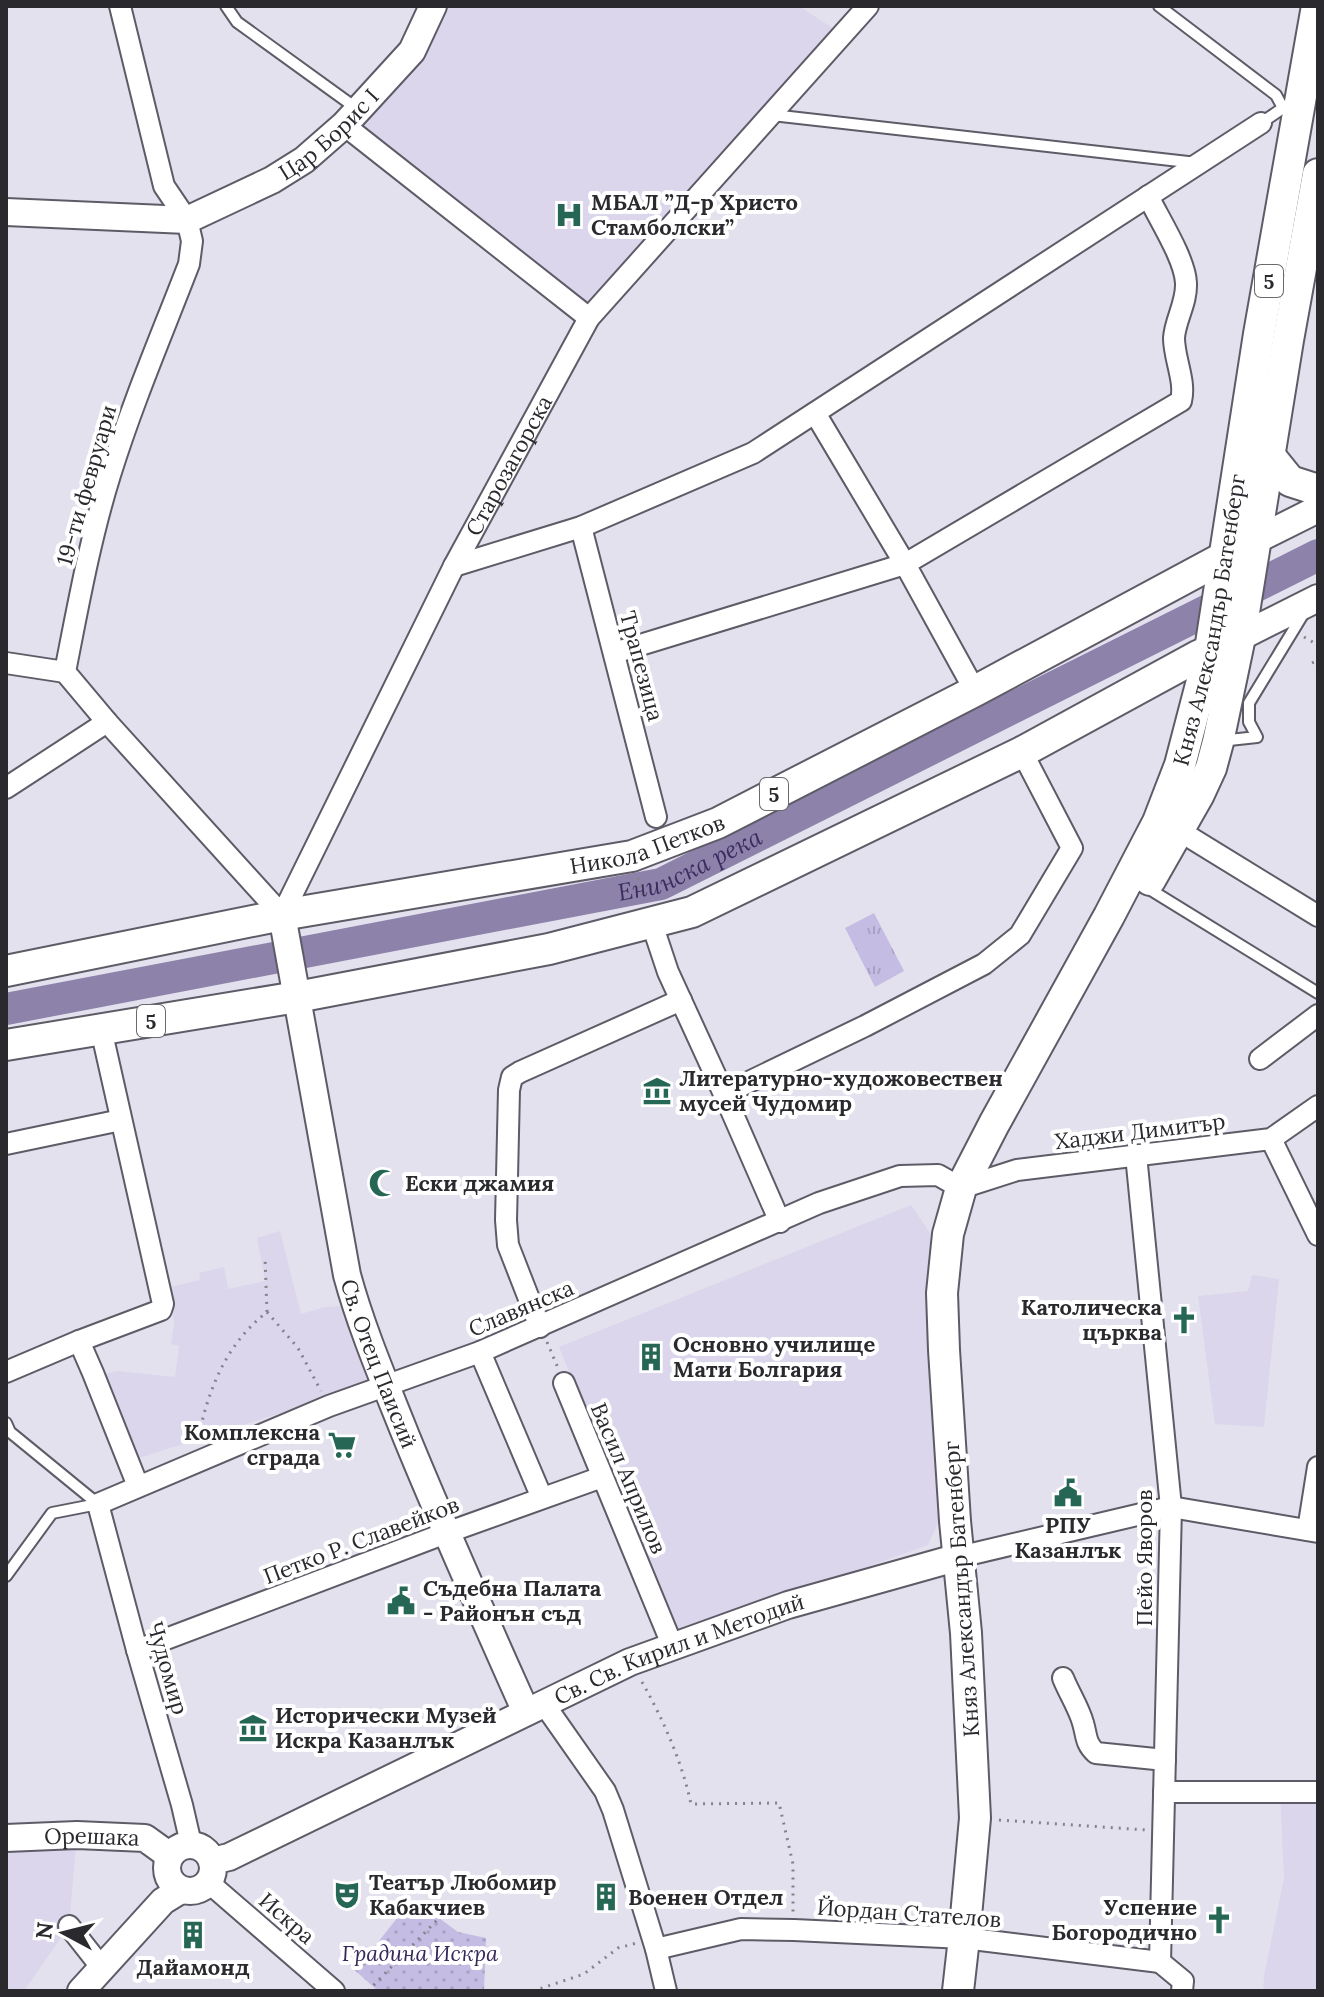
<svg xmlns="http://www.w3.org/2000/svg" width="1324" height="1997" font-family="Lora,serif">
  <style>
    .built { fill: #dbd6eb }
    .grass { fill: url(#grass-tufts) }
    .garden { fill: url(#garden-dots) }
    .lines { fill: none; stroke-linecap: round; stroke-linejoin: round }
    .river { stroke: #8c82aa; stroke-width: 32 }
    .lane-casing { stroke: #5e5b67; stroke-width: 14 }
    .street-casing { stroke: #5e5b67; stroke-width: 24 }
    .secondary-casing { stroke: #5e5b67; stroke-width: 30 }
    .primary-casing { stroke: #5e5b67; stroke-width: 34 }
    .path { stroke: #84828b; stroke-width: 3; stroke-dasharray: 2 6; stroke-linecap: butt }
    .lane { stroke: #fff; stroke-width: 10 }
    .street { stroke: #fff; stroke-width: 20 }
    .secondary { stroke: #fff; stroke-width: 26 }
    .primary { stroke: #fff; stroke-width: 30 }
    .labels { text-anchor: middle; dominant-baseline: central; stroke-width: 8; stroke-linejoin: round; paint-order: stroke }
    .shield { fill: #fff; stroke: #6a696d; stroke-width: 2 }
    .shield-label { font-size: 20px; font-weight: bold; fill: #2a292e }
    .street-label { font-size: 22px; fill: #2a292e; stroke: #fff }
    .poi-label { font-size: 22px; font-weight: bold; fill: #2a292e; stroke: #fff; text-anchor: start }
    .park-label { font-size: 22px; font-style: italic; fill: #37275a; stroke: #fff }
    .water-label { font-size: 24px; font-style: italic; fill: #3c2c60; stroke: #fff }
  </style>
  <defs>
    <pattern id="grass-tufts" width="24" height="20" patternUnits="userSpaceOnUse" patternTransform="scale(2)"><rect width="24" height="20" fill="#c5bce3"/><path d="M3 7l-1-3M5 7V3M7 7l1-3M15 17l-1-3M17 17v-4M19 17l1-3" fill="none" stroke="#a9a2c3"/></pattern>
    <pattern id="garden-dots" width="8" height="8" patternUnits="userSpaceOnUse" patternTransform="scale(2)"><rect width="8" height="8" fill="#c5bce3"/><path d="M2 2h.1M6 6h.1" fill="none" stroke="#a9a2c3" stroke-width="1.8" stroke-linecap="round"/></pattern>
  </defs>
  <rect width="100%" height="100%" fill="#e4e1ee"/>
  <g class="built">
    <path d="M439,6H799L834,29L586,306L355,124Z"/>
    <path d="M911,1205L930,1233L939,1521L928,1545L676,1636L559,1347Z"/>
    <path d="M280,1231L301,1314L325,1307L342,1306L375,1383L139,1458L97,1376L117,1371L175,1377L179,1346L171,1344L174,1324L171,1287L200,1280L199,1273L224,1267L228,1289L265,1281L257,1238Z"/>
    <path d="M1252,1275L1279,1279L1264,1427L1215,1424L1198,1296L1248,1291Z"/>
    <path d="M1318,1792V1991H1263L1264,1976L1284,1878L1280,1793Z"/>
    <path d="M77,1835L69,1926L24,1991H6V1838Z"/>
  </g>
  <path class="grass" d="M874,913L904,971L875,987L845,928Z"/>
  <path class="garden" d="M400,1901L439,1918L458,1932L486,1938L484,1991H378L349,1965L365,1946L371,1951L401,1913L395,1908Z"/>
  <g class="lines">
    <path class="river" id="s1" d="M6,1009L661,884L1318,555"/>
    <defs>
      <g id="lane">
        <path d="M226,6L237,22L356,108"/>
        <path d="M1159,6L1276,95L1283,108L1261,123"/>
        <path d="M772,115L1197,163"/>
        <path d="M1220,741L1257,737L1249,722V703L1305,611"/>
        <path d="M1146,887L1318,993"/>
        <path d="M6,1423L10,1432L98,1504"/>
        <path d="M6,1576L52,1513L98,1504"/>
      </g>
      <g id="street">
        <path id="s2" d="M120,6L164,186L187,220L192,241L189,264C162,334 132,404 110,475C90,539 78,606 65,672L107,722L282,915L454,566L589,318L868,6"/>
        <path d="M344,125L589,318"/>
        <path d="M815,413L905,564L975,691"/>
        <path d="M581,527L656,817"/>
        <path d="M454,566L581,527L753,453L1261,123"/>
        <path d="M614,653L905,564L1181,401C1186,381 1174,359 1174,338C1175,320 1187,303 1186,283C1185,259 1159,219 1148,196"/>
        <path d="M6,663L65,672"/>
        <path d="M6,788L107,722"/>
        <path d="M1178,830L1318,916"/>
        <path d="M652,924L668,972L724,1094L780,1222"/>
        <path d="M1260,1059L1318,1015"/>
        <path d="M724,1094L865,1026L984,964L1020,935L1072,848L1022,752"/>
        <path d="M1271,1139L1318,1235"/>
        <path d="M6,1144L121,1120"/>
        <path d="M1136,1155L1171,1507L1160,1962"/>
        <path d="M540,1327L508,1245L506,1220L509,1090L512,1077L520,1072L681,1000"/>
        <path d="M79,1341L93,1373L138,1486"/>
        <path d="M480,1352L542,1498"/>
        <path d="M6,1372L79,1341L161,1310L163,1304L101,1029"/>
        <path d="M564,1383L673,1647"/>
        <path d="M1308,1530L1318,1467"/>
        <path d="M959,1557L1171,1507L1318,1532"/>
        <path d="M137,1650L446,1533L602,1477"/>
        <path d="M1063,1678C1069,1693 1079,1708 1083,1723C1087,1736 1085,1743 1096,1753L1165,1760"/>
        <path d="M544,1704L605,1791L613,1810L656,1949L666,1991"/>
        <path d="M1164,1792H1318"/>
        <path d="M191,1844L182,1805L137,1650L98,1504L329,1406L480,1352L819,1203L900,1176L938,1175L961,1188L1017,1170L1271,1139L1318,1106"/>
        <path d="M208,1882L334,1991"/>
        <path d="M69,1926L102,1968"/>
        <path d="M656,1949L741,1929L794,1930L964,1938L1160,1962"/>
        <path d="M1160,1962L1183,1981L1182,1991"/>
      </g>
      <g id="secondary">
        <path id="s3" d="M6,212L187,220L272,180L304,160L344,125L358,110L412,51L433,6"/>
        <path d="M1256,540L1318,509"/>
        <path d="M1240,637L1318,598"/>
        <path id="s4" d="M282,915L347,1275C362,1330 385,1383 406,1436C444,1529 485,1620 526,1712"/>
        <path id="s5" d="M6,1838L77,1835L145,1838L170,1856"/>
        <circle cx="190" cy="1868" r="23"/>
        <path id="s6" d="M212,1861L229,1857L630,1662L788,1605L959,1557"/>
        <path d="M81,1991L163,1901L181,1890"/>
      </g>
      <g id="primary">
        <path d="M1269,455L1290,481L1318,490"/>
        <path d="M1150,880L1199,794L1211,768L1218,742L1240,637L1288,340L1318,174"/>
        <path id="s7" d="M6,971L282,915L632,856L718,823L975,691L1256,540"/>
        <path d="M6,1045L297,997L549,949L692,912L1022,752L1198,656L1240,637"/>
        <path id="s8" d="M958,1991L964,1938L975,1818L966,1633L955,1521L944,1350L942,1293L948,1234L961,1188L994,1124L1109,916L1158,822L1180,765L1210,650L1259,334L1317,6"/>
      </g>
    </defs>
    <use href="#lane" class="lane-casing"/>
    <use href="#street" class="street-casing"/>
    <use href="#secondary" class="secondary-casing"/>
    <use href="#primary" class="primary-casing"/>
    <g class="path">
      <path d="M1304,637L1318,645"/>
      <path d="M1312,663L1318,660"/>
      <path d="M638,878L644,901"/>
      <path d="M267,1312L298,1348L321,1391"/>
      <path d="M547,1342L558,1368"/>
      <path d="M197,1443C208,1391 224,1346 267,1312L265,1257"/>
      <path d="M642,1682C663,1719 682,1762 691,1804L779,1803L793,1864V1914"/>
      <path d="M999,1820L1147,1830"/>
      <path d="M368,1991L439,1918"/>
      <path d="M533,1991L584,1974L618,1948L637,1943"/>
    </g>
    <use href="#lane" class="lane"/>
    <use href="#street" class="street"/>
    <use href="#secondary" class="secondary"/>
    <use href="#primary" class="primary"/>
  </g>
  <defs>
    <symbol id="hospital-bare" viewBox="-9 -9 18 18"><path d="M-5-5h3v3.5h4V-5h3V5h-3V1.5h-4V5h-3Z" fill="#266654" stroke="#fff" stroke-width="2.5" paint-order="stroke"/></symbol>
    <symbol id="museum-bare" viewBox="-9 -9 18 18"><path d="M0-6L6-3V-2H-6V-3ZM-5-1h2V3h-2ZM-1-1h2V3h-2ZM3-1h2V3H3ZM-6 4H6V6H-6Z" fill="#266654" stroke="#fff" stroke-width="2.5" paint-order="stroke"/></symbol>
    <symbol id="mosque-bare" viewBox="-9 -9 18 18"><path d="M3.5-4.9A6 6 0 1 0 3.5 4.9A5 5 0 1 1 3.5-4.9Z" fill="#266654" stroke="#fff" stroke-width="2.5" paint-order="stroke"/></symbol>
    <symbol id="church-bare" viewBox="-9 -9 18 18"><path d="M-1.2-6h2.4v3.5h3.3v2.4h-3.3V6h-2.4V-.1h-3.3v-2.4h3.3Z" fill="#266654" stroke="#fff" stroke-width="2.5" paint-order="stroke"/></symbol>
    <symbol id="building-bare" viewBox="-9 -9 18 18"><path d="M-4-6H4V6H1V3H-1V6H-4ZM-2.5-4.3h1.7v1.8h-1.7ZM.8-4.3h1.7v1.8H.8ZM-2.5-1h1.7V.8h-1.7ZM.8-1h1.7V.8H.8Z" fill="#266654" stroke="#fff" stroke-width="2.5" paint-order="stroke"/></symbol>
    <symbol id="supermarket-bare" viewBox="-9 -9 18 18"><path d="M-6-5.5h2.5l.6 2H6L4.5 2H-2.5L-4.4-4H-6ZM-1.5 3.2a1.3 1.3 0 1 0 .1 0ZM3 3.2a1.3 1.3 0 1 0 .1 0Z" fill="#266654" stroke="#fff" stroke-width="2.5" paint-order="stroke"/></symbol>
    <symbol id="civic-bare" viewBox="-9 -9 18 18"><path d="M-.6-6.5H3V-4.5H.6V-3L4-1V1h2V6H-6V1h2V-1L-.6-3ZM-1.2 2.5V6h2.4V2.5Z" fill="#266654" stroke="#fff" stroke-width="2.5" paint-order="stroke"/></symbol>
    <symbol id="theatre-bare" viewBox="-9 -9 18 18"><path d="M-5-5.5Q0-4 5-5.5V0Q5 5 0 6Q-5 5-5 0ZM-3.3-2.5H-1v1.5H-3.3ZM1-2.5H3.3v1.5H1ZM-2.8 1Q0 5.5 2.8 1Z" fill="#266654" stroke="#fff" stroke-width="2.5" paint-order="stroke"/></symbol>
  </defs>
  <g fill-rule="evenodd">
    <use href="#hospital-bare" x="549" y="195" width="40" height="40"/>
    <use href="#museum-bare" x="637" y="1071" width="40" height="40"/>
    <use href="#mosque-bare" x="363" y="1163" width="40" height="40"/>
    <use href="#church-bare" x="1164" y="1300" width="40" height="40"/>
    <use href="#building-bare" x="631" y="1337" width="40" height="40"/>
    <use href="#supermarket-bare" x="322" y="1425" width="40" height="40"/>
    <use href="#civic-bare" x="1048" y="1473" width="40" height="40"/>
    <use href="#civic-bare" x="381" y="1581" width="40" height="40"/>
    <use href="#museum-bare" x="233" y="1708" width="40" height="40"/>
    <use href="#theatre-bare" x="327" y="1875" width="40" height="40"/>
    <use href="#building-bare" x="586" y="1877" width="40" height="40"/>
    <use href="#church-bare" x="1199" y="1900" width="40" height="40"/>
    <use href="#building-bare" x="173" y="1915" width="40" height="40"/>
  </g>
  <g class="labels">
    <g class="shield">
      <rect x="1255" y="265" width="28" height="32" rx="6"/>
      <rect x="760" y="778" width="28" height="32" rx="6"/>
      <rect x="137" y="1005" width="28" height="32" rx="6"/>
    </g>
    <g class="shield-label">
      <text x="1269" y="281">5</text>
      <text x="774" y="794">5</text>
      <text x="151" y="1021">5</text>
    </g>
    <g class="street-label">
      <text stroke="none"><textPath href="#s3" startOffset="348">Цар Борис I</textPath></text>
      <text stroke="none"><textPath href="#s2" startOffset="1528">Старозагорска</textPath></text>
      <text transform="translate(86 485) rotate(-74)">19-ти февруари</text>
      <text stroke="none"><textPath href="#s8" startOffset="1432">Княз Александър Батенберг</textPath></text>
      <text transform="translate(642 666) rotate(75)">Трапезица</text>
      <text stroke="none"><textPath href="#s7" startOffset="654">Никола Петков</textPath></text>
      <text transform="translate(1140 1131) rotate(-7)">Хаджи Димитър</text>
      <text transform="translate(521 1308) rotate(-23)">Славянска</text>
      <text stroke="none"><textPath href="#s4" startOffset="460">Св. Отец Паисий</textPath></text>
      <text transform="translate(629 1478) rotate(67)">Васил Априлов</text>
      <text transform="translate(361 1540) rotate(-21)">Петко Р. Славейков</text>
      <text transform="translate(1144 1558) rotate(-90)">Пейо Яворов</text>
      <text transform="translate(961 1589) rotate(-94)">Княз Александър Батенберг</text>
      <text stroke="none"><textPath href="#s6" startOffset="514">Св. Св. Кирил и Методий</textPath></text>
      <text transform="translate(168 1668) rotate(74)">Чудомир</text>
      <text stroke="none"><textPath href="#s5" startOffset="86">Орешака</textPath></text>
      <text transform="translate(909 1913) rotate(4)">Йордан Стателов</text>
      <text transform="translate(287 1918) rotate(41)">Искра</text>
    </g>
    <g class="poi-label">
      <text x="591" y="202">МБАЛ ”Д-р Христо<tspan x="591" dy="25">Стамболски”</tspan></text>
      <text x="679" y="1078">Литературно-художовествен<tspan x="679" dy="25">мусей Чудомир</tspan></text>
      <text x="405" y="1183">Ески джамия</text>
      <text x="1162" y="1307" text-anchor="end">Католическа<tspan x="1162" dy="25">църква</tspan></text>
      <text x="673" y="1344">Основно училище<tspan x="673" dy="25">Мати Болгария</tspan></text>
      <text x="320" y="1432" text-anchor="end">Комплексна<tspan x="320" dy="25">сграда</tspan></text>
      <text x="1068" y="1525" text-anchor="middle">РПУ<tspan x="1068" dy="25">Казанлък</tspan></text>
      <text x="423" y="1588">Съдебна Палата<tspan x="423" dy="25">- Районън съд</tspan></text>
      <text x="275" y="1715">Исторически Музей<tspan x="275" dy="25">Искра Казанлък</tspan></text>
      <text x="369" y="1882">Театър Любомир<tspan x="369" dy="25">Кабакчиев</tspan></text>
      <text x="628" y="1897">Военен Отдел</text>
      <text x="1197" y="1907" text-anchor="end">Успение<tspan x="1197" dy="25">Богородично</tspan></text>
      <text x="193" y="1967" text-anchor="middle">Дайамонд</text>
    </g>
    <g class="park-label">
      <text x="420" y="1953">Градина Искра</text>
    </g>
    <g class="water-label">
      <text stroke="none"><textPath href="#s1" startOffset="700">Енинска река</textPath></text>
    </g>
  </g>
  <rect width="1324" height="1997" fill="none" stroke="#2a292e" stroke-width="16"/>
  <g transform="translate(64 1933) rotate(277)" stroke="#ffffff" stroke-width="6" paint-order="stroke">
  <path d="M0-6L14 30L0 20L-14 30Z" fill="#2a292e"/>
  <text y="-12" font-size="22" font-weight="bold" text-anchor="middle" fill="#2a292e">N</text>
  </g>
</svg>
